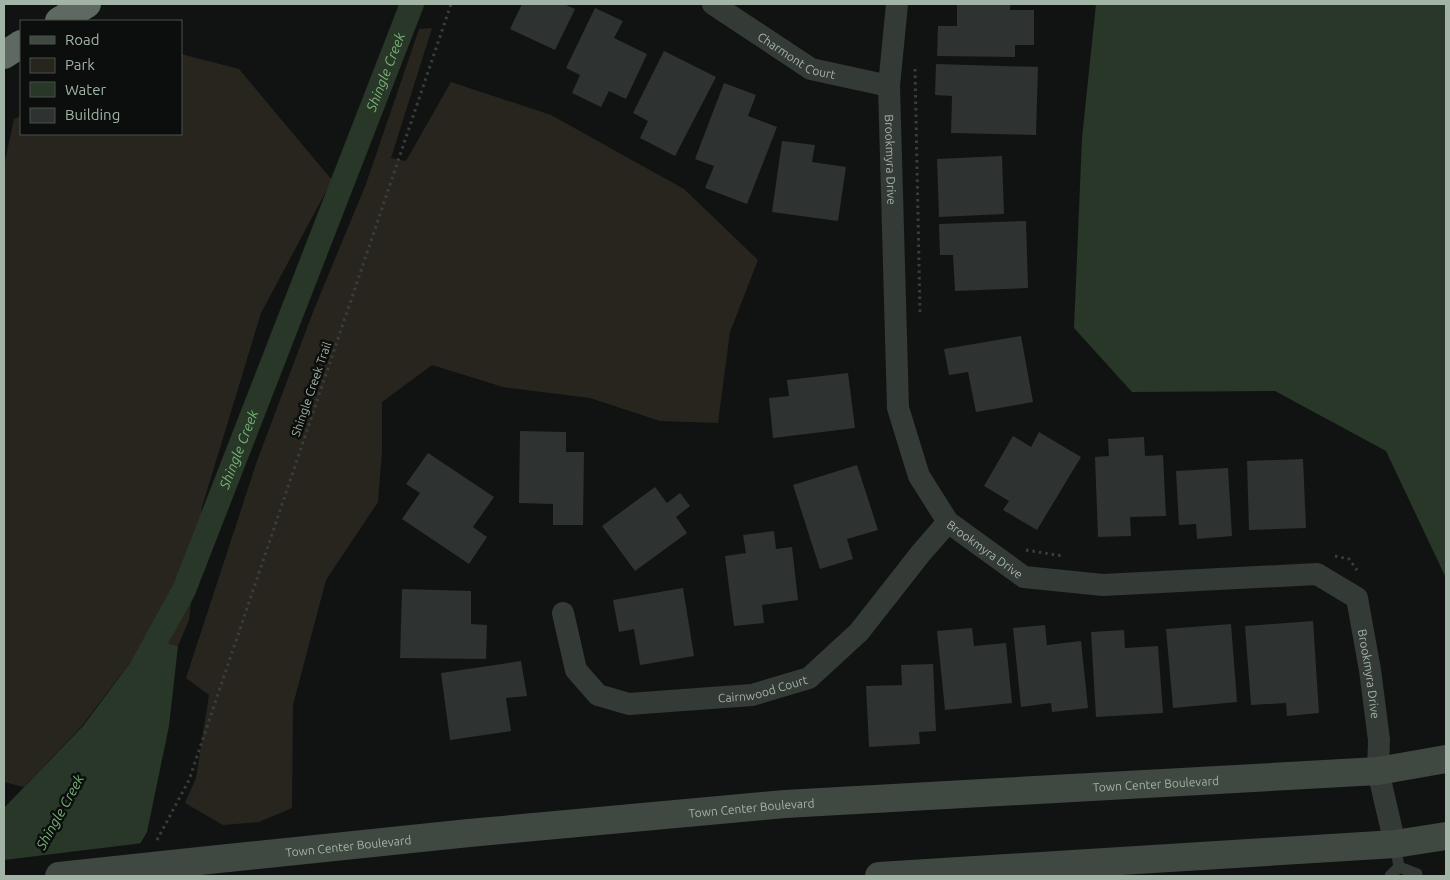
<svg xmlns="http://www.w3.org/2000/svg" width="1450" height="880" font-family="Ubuntu,sans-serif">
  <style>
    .green { fill: #28251f }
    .water { fill: #283727 }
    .pier { fill: #111312 }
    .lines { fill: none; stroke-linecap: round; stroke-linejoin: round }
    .canal { stroke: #283727; stroke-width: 24 }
    .building { fill: #2e3230 }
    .path { stroke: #383f3a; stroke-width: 3; stroke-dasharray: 2.5 4; stroke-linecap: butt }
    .lane { stroke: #343a36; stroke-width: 11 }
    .street { stroke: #343a36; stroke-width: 22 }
    .secondary { stroke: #404842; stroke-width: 28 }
    .highway { stroke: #5e6961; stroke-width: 28 }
    .secondary-bridge { stroke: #404842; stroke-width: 28 }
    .labels { text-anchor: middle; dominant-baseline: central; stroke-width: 5; stroke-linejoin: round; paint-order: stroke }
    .street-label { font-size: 12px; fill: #a2b4a6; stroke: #0c0e0d }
    .water-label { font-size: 14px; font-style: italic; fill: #77b277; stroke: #0c0e0d }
  </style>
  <rect width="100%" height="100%" fill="#111312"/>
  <g class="green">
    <path d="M432,28L391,158L406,161L451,82L551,115L684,189L758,260L730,332L718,423L660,421L590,398L503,387L432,365L382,402V451L378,502L326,580L293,705L292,808L259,822L223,825L185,803L196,778L209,695L186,678L257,461L313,312L366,184L419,29Z"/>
    <path d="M181,54L239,69L332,180L261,313L202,507L189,620L178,646L156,640L142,647L81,727L24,787L4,782V166L14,119L21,116V134H181Z"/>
  </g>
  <g class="water">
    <path d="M1096,4H1446V578L1386,451L1275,391L1132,392L1074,328L1082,138Z"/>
    <path d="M156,640L178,646L169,726L147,832L121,876H4V808L83,726L142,647Z"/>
  </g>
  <path class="pier" d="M143,843L124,876H4V860Z"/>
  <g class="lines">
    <path class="canal" id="s1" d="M141,668L184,590L412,4"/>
  </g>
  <g class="building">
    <path d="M522,4H564L575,9L555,50L510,29Z"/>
    <path d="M957,4H1010V10H1034V45H1015V57L937,56L938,26H957Z"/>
    <path d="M595,8L623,21L614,38L647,54L626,99L609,91L601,107L572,93L580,75L566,68Z"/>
    <path d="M664,51L716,77L675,156L640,138L648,121L633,113Z"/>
    <path d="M936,64L1038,67L1036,135L951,133L952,96L935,95Z"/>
    <path d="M724,83L756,95L748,116L777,127L747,204L705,188L714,166L695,159Z"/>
    <path d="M782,141L815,145L812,162L846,167L838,221L772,212Z"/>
    <path d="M1002,156L1004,214L939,217L937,159Z"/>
    <path d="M1026,221L1028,288L955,291L953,255H940L939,224Z"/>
    <path d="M1021,336L1033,402L976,412L968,372L949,375L944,349Z"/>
    <path d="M848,373L855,428L773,438L769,398L789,396L787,380Z"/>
    <path d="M520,431L566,432V452H584L583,525H553V504L519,503Z"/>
    <path d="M1039,432L1081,457L1037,530L1003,510L1009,501L984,486L1013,436L1031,447Z"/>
    <path d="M1144,437L1145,456L1163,455L1166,516L1130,517L1131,536L1098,537L1095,457L1109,456L1108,439Z"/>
    <path d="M428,453L494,497L473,527L487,537L469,564L402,519L420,493L406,484Z"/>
    <path d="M1303,459L1306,528L1249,530L1247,461Z"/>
    <path d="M857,465L878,530L847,539L853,559L820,569L793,485Z"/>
    <path d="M1228,468L1232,536L1197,539L1196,524L1179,525L1176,471Z"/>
    <path d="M655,487L667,503L680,493L690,506L676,517L687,533L635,571L602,526Z"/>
    <path d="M774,531L776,549L792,547L798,600L762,605L764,623L734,626L725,556L746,553L743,535Z"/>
    <path d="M683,588L694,656L640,665L634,629L619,632L613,600Z"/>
    <path d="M402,589L471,591V624L487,625L486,659L400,658Z"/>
    <path d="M1313,621L1319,713L1287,716L1286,703L1251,705L1245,626Z"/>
    <path d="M1231,624L1237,702L1173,708L1166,629Z"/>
    <path d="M1045,625L1047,645L1081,641L1088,708L1052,712L1051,703L1021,707L1013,628Z"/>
    <path d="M972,628L974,646L1006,643L1012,703L945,710L937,631Z"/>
    <path d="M1124,630L1125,648L1158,646L1163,713L1096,717L1091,632Z"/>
    <path d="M521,661L527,696L506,698L511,731L450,740L441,673Z"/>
    <path d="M933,664L936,731L919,732L920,744L869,747L866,686L902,685L901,665Z"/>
  </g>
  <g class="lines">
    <g class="path">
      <path d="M915,69L920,313"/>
      <path d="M1026,550L1062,556"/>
      <path d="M1335,556L1349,559L1357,570"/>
      <path d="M157,840L189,780L451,4"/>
    </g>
    <g class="lane">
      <path d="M1395,844L1399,867"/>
      <path d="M1399,867L1417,874V876"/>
      <path d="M1390,876L1399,867"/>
    </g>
    <g class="street">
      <path id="s2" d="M713,4L811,69L889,86"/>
      <path id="s3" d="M897,4L889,86L898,408L919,476L948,522L1024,577L1103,585L1317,574L1357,598L1370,670L1379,740L1378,771L1395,844"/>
      <path id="s4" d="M563,613L576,670L598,695L629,704L752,695L809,678L859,632L921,553L948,522"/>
    </g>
    <g class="secondary">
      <path id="s5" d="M228,858L469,833L785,804L1378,771L1446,759"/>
      <path d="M879,876L1395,844L1446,836"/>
    </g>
    <g class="highway">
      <path d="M59,21L87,4"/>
      <path d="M4,55L21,44"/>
    </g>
    <path class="secondary-bridge" d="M59,876L228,858"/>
  </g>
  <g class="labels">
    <g class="street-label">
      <text stroke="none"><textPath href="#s2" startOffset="99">Charmont Court</textPath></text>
      <text stroke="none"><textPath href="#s3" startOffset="156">Brookmyra Drive</textPath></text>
      <text transform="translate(311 389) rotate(-71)">Shingle Creek Trail</text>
      <text stroke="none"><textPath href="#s3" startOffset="576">Brookmyra Drive</textPath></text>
      <text stroke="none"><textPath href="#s3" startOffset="1041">Brookmyra Drive</textPath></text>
      <text stroke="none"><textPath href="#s4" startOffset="259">Cairnwood Court</textPath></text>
      <text stroke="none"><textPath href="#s5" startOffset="931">Town Center Boulevard</textPath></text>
      <text stroke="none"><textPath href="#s5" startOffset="526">Town Center Boulevard</textPath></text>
      <text stroke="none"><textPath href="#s5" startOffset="121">Town Center Boulevard</textPath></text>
    </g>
    <g class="water-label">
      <text stroke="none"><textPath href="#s1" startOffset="645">Shingle Creek</textPath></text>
      <text stroke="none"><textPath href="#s1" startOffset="240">Shingle Creek</textPath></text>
      <text transform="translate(60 812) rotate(-61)">Shingle Creek</text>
    </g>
  </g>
  <rect width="1450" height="880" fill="none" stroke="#a2b4a6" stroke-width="10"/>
  <rect x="20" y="20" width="162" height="115" fill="#0c0e0d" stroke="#48504a"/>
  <rect x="30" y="36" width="25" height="8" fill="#404842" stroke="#48504a"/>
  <text x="65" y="45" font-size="15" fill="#a2b4a6">Road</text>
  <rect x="30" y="58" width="25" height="15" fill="#28251f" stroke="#48504a"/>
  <text x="65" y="70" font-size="15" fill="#a2b4a6">Park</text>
  <rect x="30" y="82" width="25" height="15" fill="#283727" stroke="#48504a"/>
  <text x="65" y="95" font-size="15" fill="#a2b4a6">Water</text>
  <rect x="30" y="108" width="25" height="15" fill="#2e3230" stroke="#48504a"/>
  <text x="65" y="120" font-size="15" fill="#a2b4a6">Building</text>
</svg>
